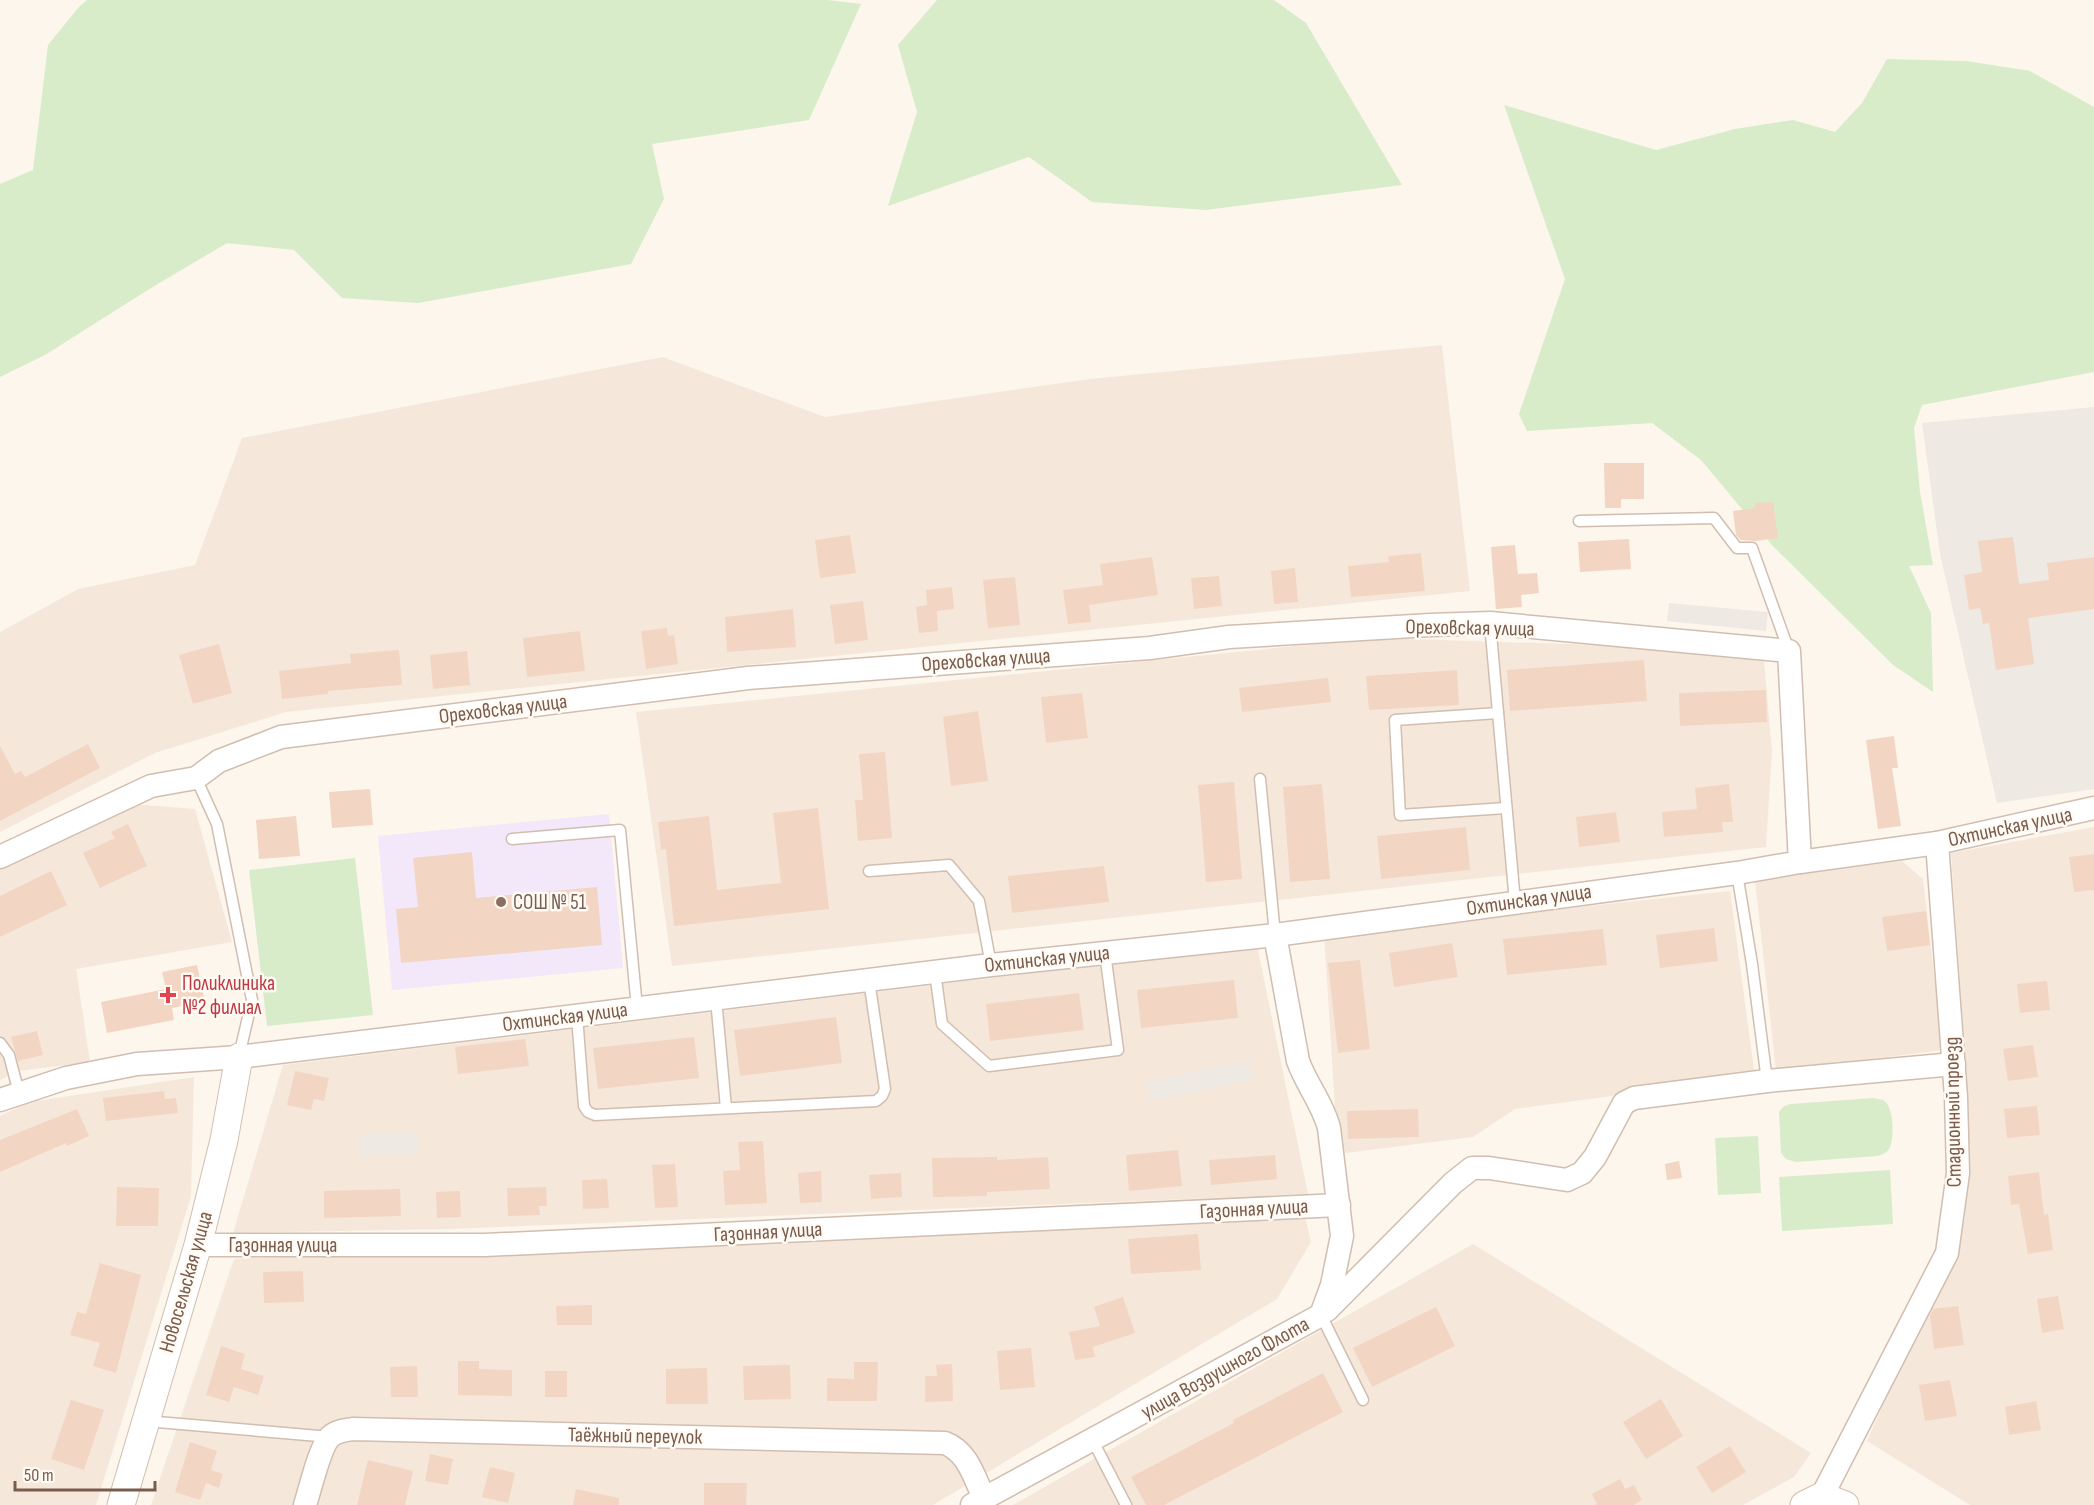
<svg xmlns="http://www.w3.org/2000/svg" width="2094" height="1505" font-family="'Sofia Sans Condensed',sans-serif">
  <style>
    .residential { fill: #f5e8da }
    .industrial { fill: #efe9e4 }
    .education { fill: #f3e8fa }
    .green { fill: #d8ecc9 }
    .building { fill: #f3d5c3 }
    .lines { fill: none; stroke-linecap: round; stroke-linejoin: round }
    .service-casing { stroke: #d1beb0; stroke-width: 13 }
    .minor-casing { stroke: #d1beb0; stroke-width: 25 }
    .tertiary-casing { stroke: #d1beb0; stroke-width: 29 }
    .service { stroke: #fff; stroke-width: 10 }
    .minor { stroke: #fff; stroke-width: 22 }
    .tertiary { stroke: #fff; stroke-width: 27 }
    .education-dot { fill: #8d6e63; stroke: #fffaf3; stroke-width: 2 }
    .health-dot { fill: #e0444e; stroke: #fffaf3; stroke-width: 2 }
    .labels { text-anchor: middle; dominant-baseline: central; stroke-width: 5; stroke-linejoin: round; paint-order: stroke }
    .street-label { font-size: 21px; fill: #7a5c4d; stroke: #fffaf3 }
    .education-label { font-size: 21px; fill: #785e54; stroke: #fffaf3; text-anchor: start }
    .health-label { font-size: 21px; fill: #be3a42; stroke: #fffaf3; text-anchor: start }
  </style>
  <rect width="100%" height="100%" fill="#fdf6ec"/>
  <g class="residential">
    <path d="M1442,345L1470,591L286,712L155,753L0,832V632L78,589L195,565L242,438L663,357L825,417L1090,379Z"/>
    <path d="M1376,638L1763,650L1772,751L1766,847L672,966L636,712Z"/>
    <path d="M120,803L195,809L232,942L76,969L90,1062L18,1071L0,1080V864Z"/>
    <path d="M2094,827V1505H1970L1867,1441L1965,1220L1968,1096L1951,853Z"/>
    <path d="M1902,861L1923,879L1943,1050L1776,1071L1755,880Z"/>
    <path d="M1730,891L1755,1077L1515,1109L1473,1137L1338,1154L1324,934Z"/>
    <path d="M1257,945L1308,1194L450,1229L233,1233L283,1065Z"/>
    <path d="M194,1077L191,1196L96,1505H0V1116L30,1102Z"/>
    <path d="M1304,1213L1311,1242L1277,1299L933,1505H151L234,1259Z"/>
    <path d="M1473,1244L1811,1453L1794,1477L1743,1505H1013Z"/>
  </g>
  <g class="industrial">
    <path d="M2094,407V789L1997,803L1940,554L1922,423Z"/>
    <path d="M1669,603L1768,612L1766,631L1667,621Z"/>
    <path d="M1248,1060L1252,1079L1151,1101L1147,1082Z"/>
    <path d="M417,1132L418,1154L360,1155L359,1134Z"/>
  </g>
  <path class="education" d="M609,814L623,968L392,990L378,836Z"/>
  <g class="green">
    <path d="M87,0H828L861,4L809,120L652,144L664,199L631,264L418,303L342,298L294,250L227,243L151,288L45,355L0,377V184L33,170L48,45L78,8Z"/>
    <path d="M937,0H1274L1306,23L1402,185L1206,210L1092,202L1029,157L888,206L917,112L898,45Z"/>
    <path d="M1887,59L1966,61L2030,71L2094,107V372L1922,405L1914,428L1920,492L1933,565L1909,566L1931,613L1933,692L1893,665L1772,545L1701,460L1652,423L1527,431L1519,414L1565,279L1504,105L1656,150L1735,129L1793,120L1835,132L1862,103Z"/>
    <path d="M355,858L373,1015L267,1026L249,870Z"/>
    <path d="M1873,1098C1876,1099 1880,1099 1883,1100C1894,1105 1895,1140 1889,1149C1886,1153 1882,1155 1877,1156L1796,1162L1786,1159L1781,1153L1779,1112L1784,1106L1791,1104Z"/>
    <path d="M1758,1136L1761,1193L1718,1195L1715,1138Z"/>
    <path d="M1890,1170L1893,1224L1782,1231L1779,1177Z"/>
  </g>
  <g class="building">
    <path d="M1604,463H1644V499H1621V508H1605Z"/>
    <path d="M1773,502L1778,538L1755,541L1741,540L1736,535L1733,511L1755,508V503Z"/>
    <path d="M850,535L856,573L820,578L815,540Z"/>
    <path d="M2013,537L2019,584L2049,580L2047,563L2094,557V609L2028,618L2034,664L1996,670L1989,623L1983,624L1980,608L1969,610L1964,575L1982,572L1978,541Z"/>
    <path d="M1629,539L1631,569L1580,572L1578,542Z"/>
    <path d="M1515,545L1518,574L1537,573L1539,593L1521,595L1522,607L1496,609L1491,547Z"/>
    <path d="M1421,553L1425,591L1351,597L1348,566L1389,562L1388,556Z"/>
    <path d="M1152,557L1158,595L1089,605L1091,622L1068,624L1063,590L1103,585L1100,564Z"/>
    <path d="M1295,568L1298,602L1274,604L1271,571Z"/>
    <path d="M1219,576L1222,606L1194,609L1191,578Z"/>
    <path d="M1015,577L1020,625L988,628L983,580Z"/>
    <path d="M952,587L954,609L937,611L938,631L919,633L916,607L927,605L926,590Z"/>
    <path d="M863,601L868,640L835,644L830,605Z"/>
    <path d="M793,609L796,647L727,652L725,617Z"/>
    <path d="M667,628L668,636L674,635L678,664L646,669L641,631Z"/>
    <path d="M580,631L585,671L527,677L523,638Z"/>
    <path d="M219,644L232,693L193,704L179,655Z"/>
    <path d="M399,650L402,685L328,691V694L282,699L279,671L351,663L350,654Z"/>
    <path d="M467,651L470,685L433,689L430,655Z"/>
    <path d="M1644,660L1647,701L1510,711L1507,670Z"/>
    <path d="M1457,670L1459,705L1369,710L1366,676Z"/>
    <path d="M1328,678L1331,702L1242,712L1239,688Z"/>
    <path d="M1766,690L1767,722L1680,726L1679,693Z"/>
    <path d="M1082,693L1088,738L1046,743L1041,697Z"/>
    <path d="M978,711L988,781L951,786L943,717Z"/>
    <path d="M1894,736L1898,768H1892L1901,826L1878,829L1866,740Z"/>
    <path d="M88,744L100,768L0,821V746L15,774L21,771L25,777Z"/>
    <path d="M885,752L892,838L858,841L855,800H863L859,754Z"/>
    <path d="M1234,782L1242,879L1206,882L1198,785Z"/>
    <path d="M1322,784L1330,879L1290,882L1283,787Z"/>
    <path d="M1729,784L1733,822H1722L1723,832L1664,837L1662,812L1697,809L1695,788Z"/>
    <path d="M370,789L373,825L332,828L329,792Z"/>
    <path d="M818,808L829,909L674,926L666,849L661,850L658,822L709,816L717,890L781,883L773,813Z"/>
    <path d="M1616,812L1620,842L1579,847L1576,817Z"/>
    <path d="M296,816L300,856L259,859L256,820Z"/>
    <path d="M128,824L147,866L100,888L83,853L115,838L111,832Z"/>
    <path d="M1466,827L1470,870L1381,879L1377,836Z"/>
    <path d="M472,852L476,898L597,887L602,945L401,963L396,909L418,907L413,858Z"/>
    <path d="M2094,854V890L2074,892L2069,857Z"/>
    <path d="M1104,866L1109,902L1012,913L1008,876Z"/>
    <path d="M51,871L67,905L0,937V896Z"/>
    <path d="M1926,911L1930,945L1887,951L1882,917Z"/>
    <path d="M1714,928L1718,961L1660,968L1656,935Z"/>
    <path d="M1603,929L1607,965L1507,975L1503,939Z"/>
    <path d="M1452,943L1458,977L1394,987L1389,953Z"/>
    <path d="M1360,960L1370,1049L1338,1053L1328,963Z"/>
    <path d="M197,965L205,1002L172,1008L174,1020L107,1033L101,1002L166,989L162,972Z"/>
    <path d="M1234,980L1238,1018L1141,1028L1137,990Z"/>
    <path d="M2047,981L2050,1010L2020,1013L2017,984Z"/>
    <path d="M1079,993L1084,1030L990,1041L986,1004Z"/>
    <path d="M836,1017L842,1063L740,1076L734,1030Z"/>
    <path d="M37,1031L43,1055L18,1061L11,1037Z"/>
    <path d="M694,1037L699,1078L598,1089L593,1048Z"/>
    <path d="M525,1039L529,1066L458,1074L455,1047Z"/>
    <path d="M2033,1045L2038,1077L2008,1081L2003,1049Z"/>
    <path d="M295,1071L329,1078L324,1101L314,1099L311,1110L287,1105Z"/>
    <path d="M164,1091L165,1099L176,1098L178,1113L106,1121L103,1098Z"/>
    <path d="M2037,1106L2040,1135L2007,1138L2004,1109Z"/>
    <path d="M77,1109L89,1136L67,1146L66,1143L0,1172V1140Z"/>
    <path d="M1418,1109L1419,1137L1348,1139L1347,1111Z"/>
    <path d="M763,1141L767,1203L725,1205L723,1171L740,1170L738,1142Z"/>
    <path d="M1178,1150L1182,1186L1129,1191L1126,1155Z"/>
    <path d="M1275,1155L1277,1179L1211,1185L1209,1160Z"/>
    <path d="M997,1157V1160L1048,1157L1050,1189L987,1192V1196L933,1197L932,1158Z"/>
    <path d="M1679,1161L1682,1178L1667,1180L1665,1164Z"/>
    <path d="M675,1164L678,1207L655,1208L652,1165Z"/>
    <path d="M821,1171L822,1202L800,1203L798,1173Z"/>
    <path d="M2039,1172L2044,1215L2048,1214L2053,1250L2028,1254L2019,1204L2011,1205L2008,1176Z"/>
    <path d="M901,1173L902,1197L871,1199L869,1175Z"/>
    <path d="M607,1179L609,1208L583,1209L582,1180Z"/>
    <path d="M117,1187L159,1188L158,1226H116Z"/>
    <path d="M546,1187L547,1206H539L540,1215L508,1216L507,1188Z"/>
    <path d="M400,1189L401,1216L324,1218V1191Z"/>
    <path d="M460,1191L461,1217L437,1218L436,1192Z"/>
    <path d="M1198,1234L1201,1270L1131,1274L1128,1239Z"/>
    <path d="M100,1263L141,1275L116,1373L93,1366L100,1343L70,1335L77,1312L86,1314Z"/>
    <path d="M303,1271L304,1302L264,1303L263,1272Z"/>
    <path d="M2058,1296L2064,1329L2042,1333L2037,1299Z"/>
    <path d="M1123,1297L1135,1333L1093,1347L1095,1357L1075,1360L1069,1332L1100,1326L1094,1307Z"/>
    <path d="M592,1305V1325H557L556,1306Z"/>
    <path d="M1958,1306L1964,1345L1934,1349L1930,1316L1933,1309Z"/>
    <path d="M1436,1307L1455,1346L1372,1387L1353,1348Z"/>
    <path d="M221,1346L245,1354L241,1369L264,1376L258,1395L234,1387L229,1402L206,1395Z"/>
    <path d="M1031,1348L1035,1387L1000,1390L997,1351Z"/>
    <path d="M458,1361H479V1369L512,1370V1396L458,1395Z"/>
    <path d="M854,1362H878L877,1401H827V1378L854,1379Z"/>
    <path d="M952,1364L953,1401L925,1402V1376H937L936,1365Z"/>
    <path d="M790,1365L791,1399L744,1400L743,1366Z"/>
    <path d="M417,1366L418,1397H391L390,1367Z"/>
    <path d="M707,1368L708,1404H666V1369Z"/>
    <rect x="545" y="1371" width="22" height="26"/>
    <path d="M1323,1373L1343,1412L1164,1505H1146L1131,1477L1234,1423L1233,1420Z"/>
    <path d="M1950,1380L1957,1416L1925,1421L1919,1385Z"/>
    <path d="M1661,1399L1683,1436L1646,1459L1623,1422Z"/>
    <path d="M71,1400L104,1410L84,1470L51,1459Z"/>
    <path d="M2036,1401L2041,1430L2009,1435L2005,1407Z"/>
    <path d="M190,1442L217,1451L211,1470L223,1474L219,1488L206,1483L200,1500L175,1492Z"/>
    <path d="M1730,1446L1746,1472L1712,1493L1696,1467Z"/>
    <path d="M430,1454L453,1459L448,1485L425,1481Z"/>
    <path d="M368,1460L413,1471L405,1505H357Z"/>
    <path d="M490,1467L515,1473L508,1503L482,1497Z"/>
    <path d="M1620,1479L1625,1489L1634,1485L1642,1500L1634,1505H1595L1597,1504L1592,1494Z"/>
    <path d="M704,1483H747L746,1505H704Z"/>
    <path d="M576,1489L619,1498V1505H573Z"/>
  </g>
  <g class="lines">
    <defs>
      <g id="service">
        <path d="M1579,521L1714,518L1737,548H1752L1789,651"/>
        <path d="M1490,623L1515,902"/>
        <path d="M1498,713L1395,720L1400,815L1506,808"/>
        <path d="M196,778L217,824L252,1000L239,1056"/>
        <path d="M1260,779L1275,935"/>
        <path d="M512,839L620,830L637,1008"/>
        <path d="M869,871L949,865L979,901L991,965"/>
        <path d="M1737,873L1752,964L1767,1081"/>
        <path d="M935,972L942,1024L989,1066L1118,1050L1105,953"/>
        <path d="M716,999L726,1108"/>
        <path d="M577,1016L584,1106L588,1112L595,1115L876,1101L882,1096L885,1089L869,980"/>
        <path d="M0,1043L9,1055L19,1093"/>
        <path d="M1321,1315L1363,1400"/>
        <path d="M146,1421L330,1437"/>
        <path d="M1093,1441L1126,1505"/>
      </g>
      <g id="minor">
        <path d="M0,857L151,786L196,778L219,761L281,737L748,678L1150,648L1229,637L1430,625L1490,623L1789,651L1800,862"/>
        <path d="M0,1100L66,1078L137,1064L239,1057L991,965L1275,935L1737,873L1800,862L1937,843L2094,808"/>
        <path d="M198,1245H485L1339,1205"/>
        <path d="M1327,1310L1453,1183L1472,1168H1489L1567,1180L1582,1173L1595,1157L1624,1103L1634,1098L1767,1081L1954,1064"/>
        <path d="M1822,1496L1947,1253L1958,1173L1956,1097L1937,843"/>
        <path d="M305,1505C310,1490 320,1446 330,1437C336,1431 345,1430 353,1429L945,1443C968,1452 974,1477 984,1498"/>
        <path d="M972,1505L1321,1315L1332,1285L1342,1236L1329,1128C1323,1104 1306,1084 1298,1061L1275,935"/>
      </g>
      <g id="tertiary">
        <path d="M121,1505L198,1245L224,1140L239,1057"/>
        <path d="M1804,1505L1822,1496L1845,1505"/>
      </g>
    </defs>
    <use href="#service" class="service-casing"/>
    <use href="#minor" class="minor-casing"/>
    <use href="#tertiary" class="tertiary-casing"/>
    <use href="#service" class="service"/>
    <use href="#minor" class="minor"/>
    <use href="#tertiary" class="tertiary"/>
  </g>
  <circle class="education-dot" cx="501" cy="902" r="6"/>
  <path class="health-dot" d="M165 986h6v6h6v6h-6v6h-6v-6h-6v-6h6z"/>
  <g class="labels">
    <g class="street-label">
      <text transform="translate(1470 628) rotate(1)">Ореховская улица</text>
      <text transform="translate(986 660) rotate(-4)">Ореховская улица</text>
      <text transform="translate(503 709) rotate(-7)">Ореховская улица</text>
      <text transform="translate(2010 827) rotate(-12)">Охтинская улица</text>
      <text transform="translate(1529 900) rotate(-8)">Охтинская улица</text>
      <text transform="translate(1047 959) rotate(-6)">Охтинская улица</text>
      <text transform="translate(565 1017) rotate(-7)">Охтинская улица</text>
      <text transform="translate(1953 1112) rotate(-91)">Стадионный проезд</text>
      <text transform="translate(1254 1209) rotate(-3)">Газонная улица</text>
      <text transform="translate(768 1232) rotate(-3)">Газонная улица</text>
      <text x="283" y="1245">Газонная улица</text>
      <text transform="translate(186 1282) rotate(-74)">Новосельская улица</text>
      <text transform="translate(1225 1368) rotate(-29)">улица Воздушного Флота</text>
      <text transform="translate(635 1436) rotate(1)">Таёжный переулок</text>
    </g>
    <g class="education-label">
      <text x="513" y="902">СОШ № 51</text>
    </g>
    <g class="health-label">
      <text x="182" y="983">Поликлиника<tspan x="182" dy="24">№2 филиал</tspan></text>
    </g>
  </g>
  <path d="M15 1481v9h140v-9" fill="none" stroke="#7a5c4d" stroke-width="3"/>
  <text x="24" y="1481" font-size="18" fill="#7a5c4d" stroke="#fffaf3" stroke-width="4.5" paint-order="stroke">50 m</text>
</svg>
